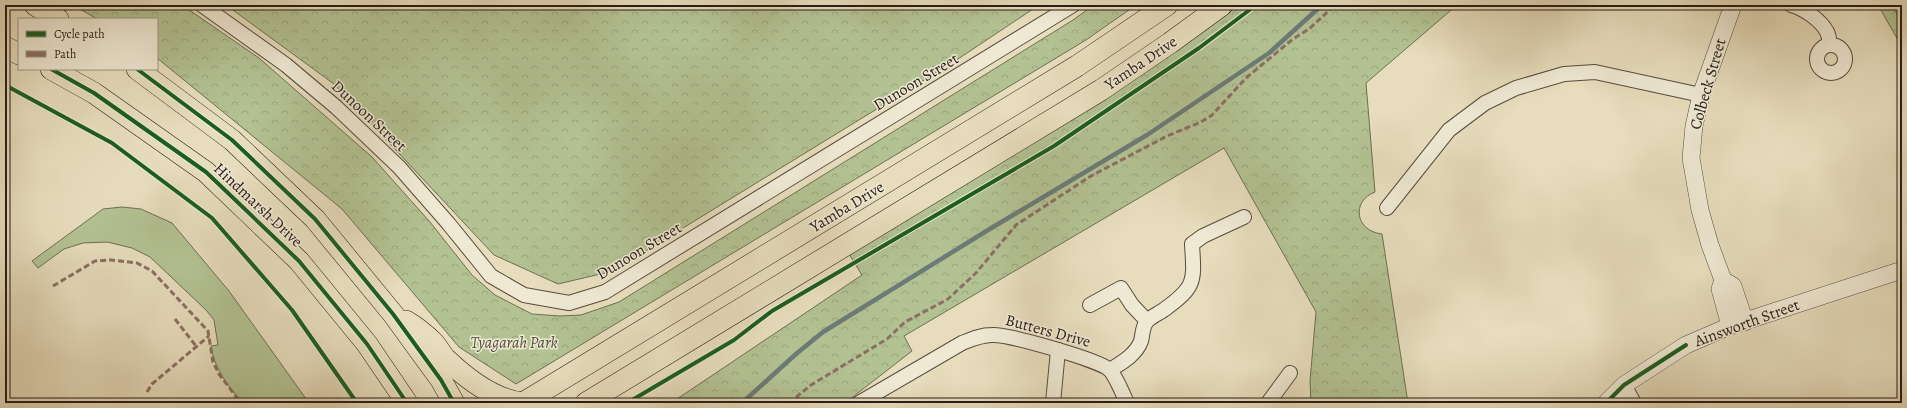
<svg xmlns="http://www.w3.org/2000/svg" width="1907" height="408" font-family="Alegreya,serif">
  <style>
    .grass { fill: #b3c293; stroke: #6d6f54 }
    .forest { fill: url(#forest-crowns); stroke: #6d6f54 }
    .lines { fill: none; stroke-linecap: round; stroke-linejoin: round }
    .stream { stroke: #6c7b78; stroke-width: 4.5 }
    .minor-casing { stroke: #574c3f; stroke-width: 16 }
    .tertiary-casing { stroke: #574c3f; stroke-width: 18 }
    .primary-casing { stroke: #271c15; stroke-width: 22 }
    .minor { stroke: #efe9d4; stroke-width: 14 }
    .tertiary { stroke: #efe9d4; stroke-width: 17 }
    .primary { stroke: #e7ddbd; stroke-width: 21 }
    .quiet { stroke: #8d6e63; stroke-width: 3; stroke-dasharray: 6 3; stroke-linecap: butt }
    .cycleway-casing { stroke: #efe9d4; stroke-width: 6 }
    .cycleway { stroke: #1b5e20; stroke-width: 4 }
    .labels { text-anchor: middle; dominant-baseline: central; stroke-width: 3; stroke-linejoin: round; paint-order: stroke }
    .street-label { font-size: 16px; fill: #271c15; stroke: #efe9d4 }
    .park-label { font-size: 16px; font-style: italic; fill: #514e3b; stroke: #efe9d4 }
  </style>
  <defs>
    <pattern id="forest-crowns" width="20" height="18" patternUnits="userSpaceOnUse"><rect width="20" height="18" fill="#b3c293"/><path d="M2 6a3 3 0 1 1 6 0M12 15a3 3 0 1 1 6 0" fill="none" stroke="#9aa67e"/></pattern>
  </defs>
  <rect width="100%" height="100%" fill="#e7ddbd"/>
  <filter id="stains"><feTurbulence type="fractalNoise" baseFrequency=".005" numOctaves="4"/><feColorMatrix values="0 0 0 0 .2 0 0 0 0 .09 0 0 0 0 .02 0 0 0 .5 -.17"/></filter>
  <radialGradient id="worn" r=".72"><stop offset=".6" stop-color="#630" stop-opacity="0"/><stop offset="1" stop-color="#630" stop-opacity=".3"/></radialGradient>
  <path class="grass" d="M122,207L141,209L172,223L229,291L309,403H243C228,387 214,368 211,346L218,345L214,320L206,310L150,257L132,248L107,242L83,243L64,249L38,268L32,261L103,209Z"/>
  <g class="forest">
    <path d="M73,5H182L259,58L372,157L430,222L472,275L495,295L532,314L560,316L581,315L619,302L1073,20L1094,5H1136L1086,40L516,384L459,347L342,209L157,58V19H97Z"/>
    <path d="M226,5H1039L955,61L613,271L558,284L494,255L334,84Z"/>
    <path d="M1231,5H1457L1366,83L1375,192C1351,201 1355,231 1382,234L1408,403H1311L1310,381L1316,312L1224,148L904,336L912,351L845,403H671L862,275L849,254Z"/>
    <path d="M1878,5H1892L1902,23V47Z"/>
  </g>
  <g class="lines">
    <path class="stream" d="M742,403L796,354L823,332L993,227L1147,135L1269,53L1322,5"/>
    <defs>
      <g id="minor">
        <path d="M202,5L286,65L336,107L399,167L448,223L491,276L524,295L569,303L605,292L1073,5"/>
        <path d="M1791,5C1803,8 1821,20 1827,32C1829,35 1829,41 1830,45"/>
        <circle cx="1831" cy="59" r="14"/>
        <path d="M1387,208L1449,130L1485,103L1516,88L1564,74L1595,72L1701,95"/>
        <path d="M1090,305L1121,288L1132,305L1147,321"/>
        <path d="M1110,370C1121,363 1136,355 1141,341C1143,334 1142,327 1147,321C1152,316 1160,313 1165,309C1197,286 1194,280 1192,244L1203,236L1244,217"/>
        <path d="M1624,385L1634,403"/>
        <path d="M859,403L962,343C972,339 981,335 992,335C1008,334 1099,360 1110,370C1116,377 1123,394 1127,403"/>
        <path d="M1053,403L1058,350"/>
        <path d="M1268,403L1290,373"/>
      </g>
      <g id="tertiary">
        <path d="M1733,5L1701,95L1694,126L1691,158L1700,210L1710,245L1723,280L1733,286L1745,322"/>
        <path d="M1723,280L1720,289L1730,326"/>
        <path d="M1606,403L1624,385L1686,345L1730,326L1902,270"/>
      </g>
      <g id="primary">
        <path d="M35,5L58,19"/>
        <path d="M5,47L19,54"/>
        <path d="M51,69L94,93L206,172L299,261L367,344L407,403"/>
        <path d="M137,69L232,140L315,219L393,314L441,380L454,403"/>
        <path d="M406,321C416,327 425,334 433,342C438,347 441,354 446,359C467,379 494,400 523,403"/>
        <path d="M523,403L1077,66L1167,5"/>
        <path d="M586,403L1101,90L1170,43L1222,5"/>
      </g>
    </defs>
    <use href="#minor" class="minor-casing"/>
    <use href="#tertiary" class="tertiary-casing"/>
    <use href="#primary" class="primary-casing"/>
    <use href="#minor" class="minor"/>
    <use href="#tertiary" class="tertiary"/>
    <use href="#primary" class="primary"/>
    <g class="quiet">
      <path d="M53,286L95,261L111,260L137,263L152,271L208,331L213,362L219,374L241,403"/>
      <path d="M175,319L196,346"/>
      <path d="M147,392L152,384L209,336"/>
      <path d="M789,403L811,385L887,339L905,322L948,299L976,273L1016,225L1091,176L1167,136L1201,122L1212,115L1246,78L1293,39L1309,29L1335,5"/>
    </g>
    <defs>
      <g id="cycleway">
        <path d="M51,69L94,93L206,172L299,261L367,344L407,403"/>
        <path d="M137,69L232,140L315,219L393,314L441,380L454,403"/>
        <path d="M5,85L112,143L212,218L292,310L357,403"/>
        <path d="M627,403L734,340L772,311L1054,146L1199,48L1256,5"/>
        <path d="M1606,403L1624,385L1686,345"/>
      </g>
    </defs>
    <use href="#cycleway" class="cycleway-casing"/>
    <use href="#cycleway" class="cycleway"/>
  </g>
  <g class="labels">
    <g class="street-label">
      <text transform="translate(1141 63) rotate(-34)">Yamba Drive</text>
      <text transform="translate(916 82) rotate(-31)">Dunoon Street</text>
      <text transform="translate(1708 84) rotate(-74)">Colbeck Street</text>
      <text transform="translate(369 116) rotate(43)">Dunoon Street</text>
      <text transform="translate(258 205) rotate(43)">Hindmarsh Drive</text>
      <text transform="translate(847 207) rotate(-31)">Yamba Drive</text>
      <text transform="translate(639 251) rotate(-31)">Dunoon Street</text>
      <text transform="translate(1747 323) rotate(-20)">Ainsworth Street</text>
      <text transform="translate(1048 331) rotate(15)">Butters Drive</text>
    </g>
    <g class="park-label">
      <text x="514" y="343">Tyagarah Park</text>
    </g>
  </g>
  <rect width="1907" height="408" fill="none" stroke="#e7ddbd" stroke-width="20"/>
  <rect x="6" y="6" width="1895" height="396" fill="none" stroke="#271c15" stroke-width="2"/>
  <rect x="10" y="10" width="1887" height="388" fill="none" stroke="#271c15"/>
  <rect x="18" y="18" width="140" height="52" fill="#efe9d4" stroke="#9f9788"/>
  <rect x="26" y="31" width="20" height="6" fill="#1b5e20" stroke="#9f9788"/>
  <text x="54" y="38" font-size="12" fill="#271c15">Cycle path</text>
  <rect x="26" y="51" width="20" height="6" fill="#8d6e63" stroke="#9f9788"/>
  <text x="54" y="58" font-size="12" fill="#271c15">Path</text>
  <rect width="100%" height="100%" filter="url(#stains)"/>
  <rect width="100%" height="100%" fill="url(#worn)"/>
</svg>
